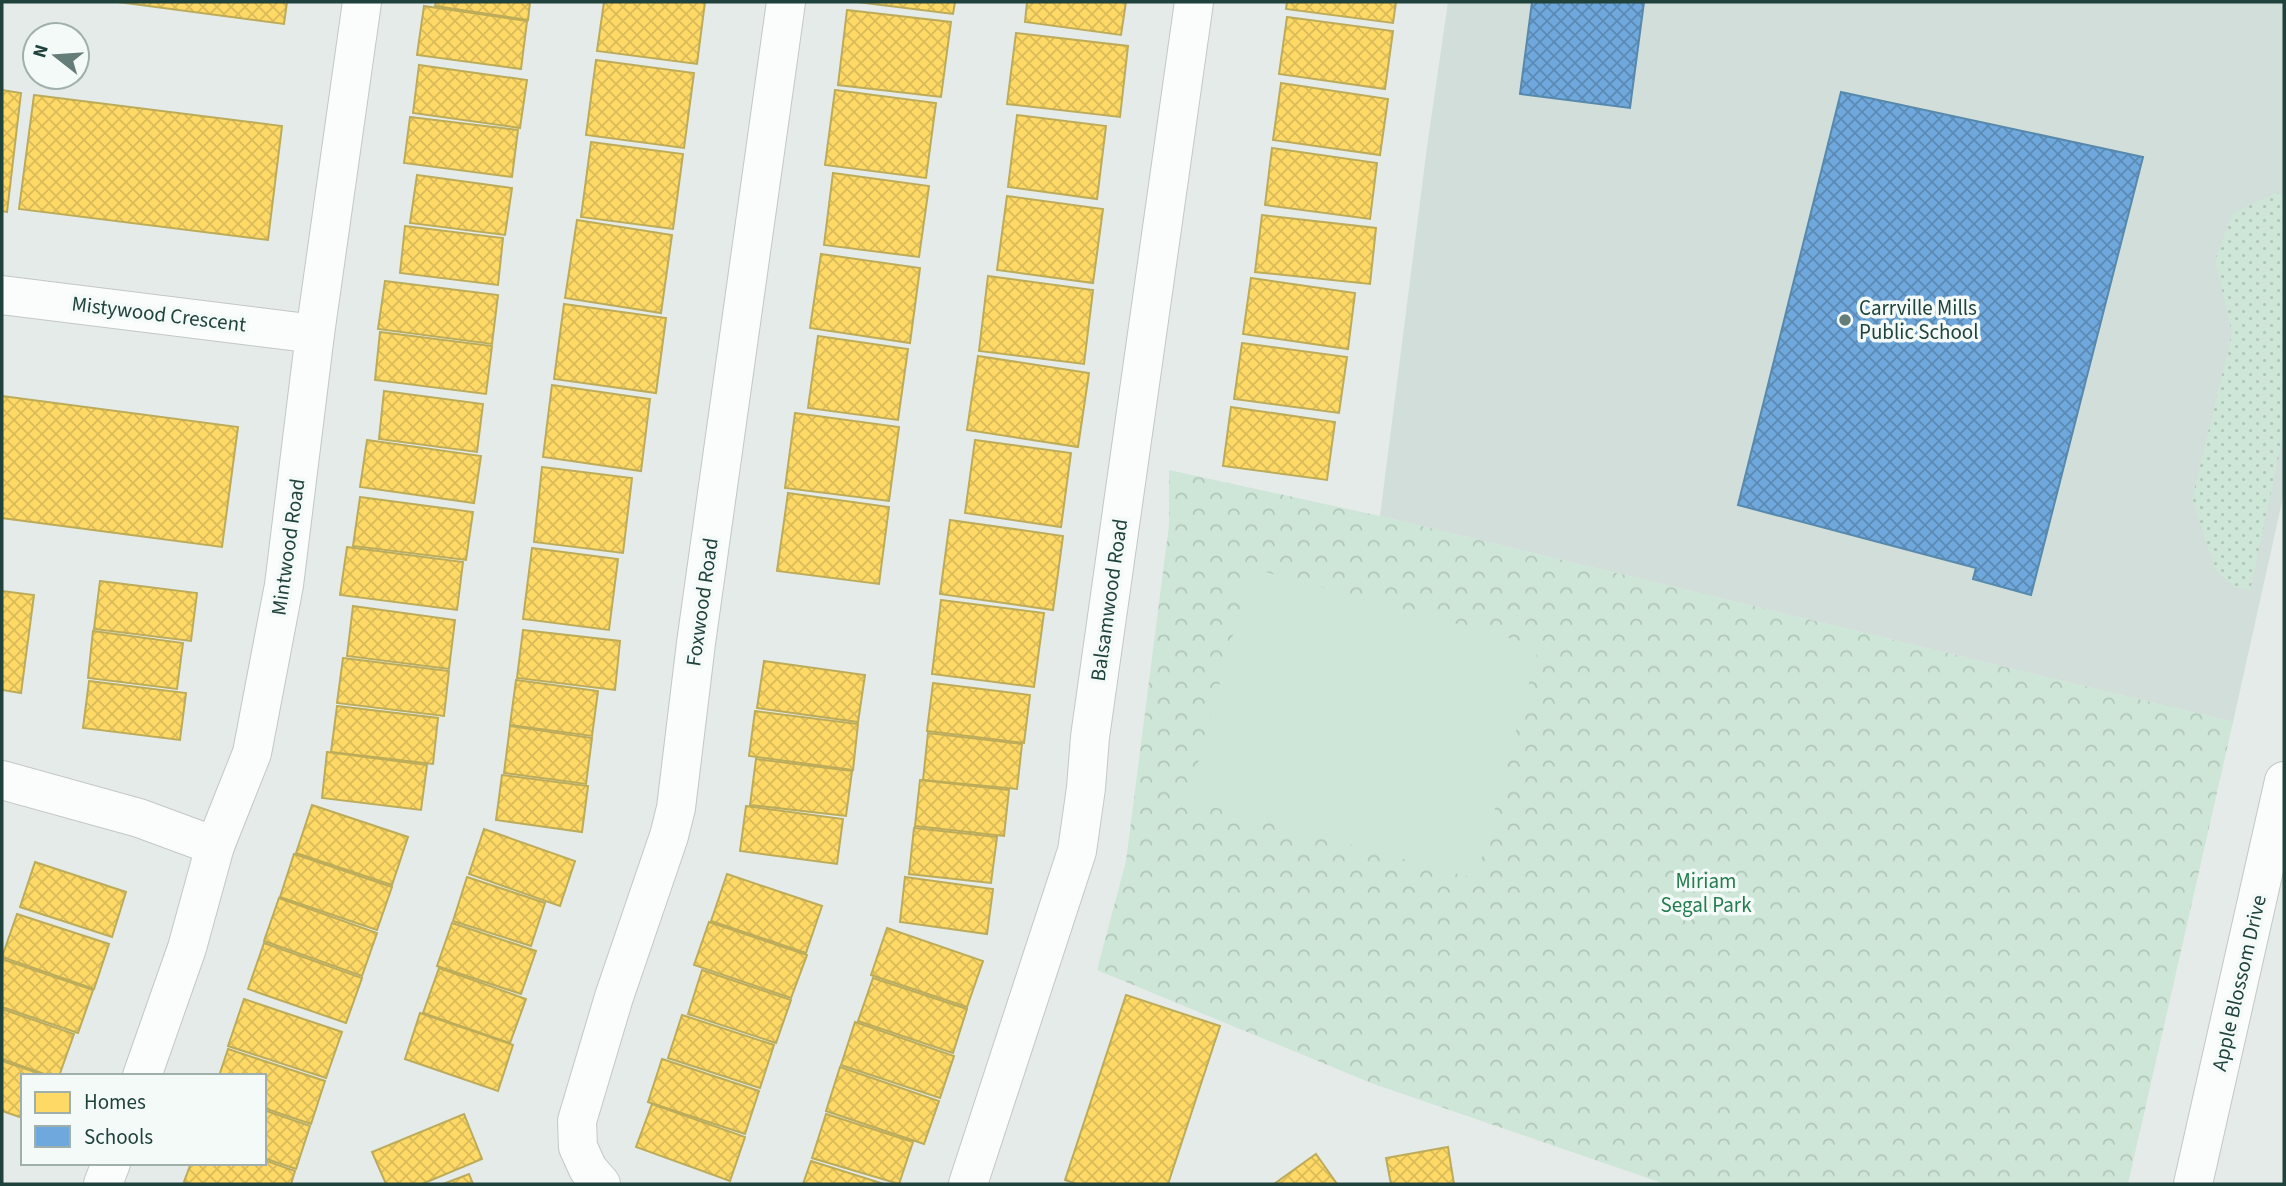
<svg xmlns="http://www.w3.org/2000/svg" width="2286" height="1186" font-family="'Source Sans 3',sans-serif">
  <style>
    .built { fill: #d2ded9 }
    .grass { fill: url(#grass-dots) }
    .park { fill: url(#park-crowns) }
    .pitch { fill: #cde6d7 }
    .homes { fill: url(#homes-cross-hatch); stroke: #bcac59; stroke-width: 2 }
    .schools { fill: url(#schools-cross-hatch); stroke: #5789ac; stroke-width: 2 }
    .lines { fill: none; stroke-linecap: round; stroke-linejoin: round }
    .minor-casing { stroke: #c2c8c6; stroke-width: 40 }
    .minor { stroke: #fbfcfc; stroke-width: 38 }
    .poi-dot { fill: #657d79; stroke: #f3faf7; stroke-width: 2.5 }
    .labels { text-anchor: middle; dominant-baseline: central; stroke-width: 7; stroke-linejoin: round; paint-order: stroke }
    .poi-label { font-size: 21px; fill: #20423c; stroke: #f3faf7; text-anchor: start }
    .street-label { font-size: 21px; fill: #20423c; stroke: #f3faf7 }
    .park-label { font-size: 21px; fill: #257d4f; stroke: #f3faf7 }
  </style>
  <defs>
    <pattern id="grass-dots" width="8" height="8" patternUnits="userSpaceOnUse" patternTransform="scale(1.75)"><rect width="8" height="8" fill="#cde6d7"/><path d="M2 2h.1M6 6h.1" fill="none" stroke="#b0c6b9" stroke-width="1.8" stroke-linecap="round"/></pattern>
    <pattern id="park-crowns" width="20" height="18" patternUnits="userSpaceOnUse" patternTransform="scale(1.75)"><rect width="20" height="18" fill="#cde6d7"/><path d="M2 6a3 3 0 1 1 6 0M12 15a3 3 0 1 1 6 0" fill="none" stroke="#b0c6b9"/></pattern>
    <pattern id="homes-cross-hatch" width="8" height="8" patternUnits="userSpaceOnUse" patternTransform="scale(1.75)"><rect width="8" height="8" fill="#ffd966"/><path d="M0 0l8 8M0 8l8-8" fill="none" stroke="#dabb59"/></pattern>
    <pattern id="schools-cross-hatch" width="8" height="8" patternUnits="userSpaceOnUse" patternTransform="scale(1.75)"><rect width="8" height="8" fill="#6fa8dc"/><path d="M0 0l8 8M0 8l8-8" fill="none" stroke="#5b8ab4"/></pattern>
  </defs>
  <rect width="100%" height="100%" fill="#e5ebe9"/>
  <path class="built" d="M1448,2H2284V493L2233,722L1380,516L1427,147Z"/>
  <path class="grass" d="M2275,193L2284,195V432L2250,591L2235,587L2215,570L2192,499L2232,333L2215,260L2232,214Z"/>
  <path class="park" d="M1169,470L1380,516L2233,722L2128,1184H1665L1371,1083L1097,970L1126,861L1169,525Z"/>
  <path class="pitch" d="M1251,568L1539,646L1476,879L1188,800Z"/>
  <g class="homes">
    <path d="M118,2H287L284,24Z"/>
    <path d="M436,2H530L528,20L435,6Z"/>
    <path d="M604,2H705L697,64L597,51Z"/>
    <path d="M857,2H955L953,14Z"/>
    <path d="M1027,2H1126L1121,35L1025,22Z"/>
    <path d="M1287,2H1396L1393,23L1286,9Z"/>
    <path d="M424,6L527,21L521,69L417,55Z"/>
    <path d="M847,10L951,22L941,97L838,85Z"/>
    <path d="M1287,17L1393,31L1385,89L1279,74Z"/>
    <path d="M1016,33L1128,46L1120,117L1007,104Z"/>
    <path d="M596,60L694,73L684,148L586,135Z"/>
    <path d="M419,65L527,80L520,128L413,113Z"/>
    <path d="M1281,83L1388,99L1380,155L1273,140Z"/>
    <path d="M2,90L21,93L7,212L2,211Z"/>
    <path d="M835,90L936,103L926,178L825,165Z"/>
    <path d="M34,95L282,126L268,240L19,209Z"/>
    <path d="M1017,115L1106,126L1097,199L1008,187Z"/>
    <path d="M410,117L518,130L512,177L404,163Z"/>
    <path d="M591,142L683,154L673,229L581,217Z"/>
    <path d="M1272,148L1377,163L1370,219L1265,205Z"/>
    <path d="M833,173L929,186L919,257L824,245Z"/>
    <path d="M417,175L512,188L505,235L410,223Z"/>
    <path d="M1007,196L1103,209L1093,283L997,270Z"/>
    <path d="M1262,215L1376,228L1370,284L1255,272Z"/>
    <path d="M577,220L672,235L661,313L565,298Z"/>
    <path d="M405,226L503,238L498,285L400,273Z"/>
    <path d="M821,254L920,268L910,343L810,328Z"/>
    <path d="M988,276L1093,290L1084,364L979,351Z"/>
    <path d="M1251,278L1355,293L1348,349L1243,334Z"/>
    <path d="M385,281L498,295L492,344L378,329Z"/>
    <path d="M564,304L666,318L656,393L554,379Z"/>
    <path d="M380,332L492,346L486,394L375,380Z"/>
    <path d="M818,336L908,349L898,420L808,408Z"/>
    <path d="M1242,343L1347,357L1339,413L1234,399Z"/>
    <path d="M978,356L1089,373L1078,447L967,430Z"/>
    <path d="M552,385L650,399L641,471L543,457Z"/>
    <path d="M384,391L483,404L477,452L379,439Z"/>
    <path d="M2,396L238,427L222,547L2,518Z"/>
    <path d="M1231,407L1335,422L1327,480L1223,466Z"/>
    <path d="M795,413L899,427L889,501L785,488Z"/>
    <path d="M367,440L481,456L474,503L360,487Z"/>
    <path d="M975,440L1071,453L1061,527L965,513Z"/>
    <path d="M542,467L632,478L623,553L534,542Z"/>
    <path d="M788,493L889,507L879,584L777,571Z"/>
    <path d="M360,497L473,512L466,560L353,546Z"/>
    <path d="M950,520L1063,536L1053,610L940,594Z"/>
    <path d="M347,547L463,562L457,610L340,595Z"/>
    <path d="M532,548L618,559L609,630L523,619Z"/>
    <path d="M100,581L197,593L191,641L94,629Z"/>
    <path d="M2,591L34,595L21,693L2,690Z"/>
    <path d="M941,600L1044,613L1034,687L932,674Z"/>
    <path d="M353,606L455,620L449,669L347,656Z"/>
    <path d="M523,630L620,641L615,690L517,678Z"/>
    <path d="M93,631L183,643L177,689L88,678Z"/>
    <path d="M343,658L449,671L444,716L337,703Z"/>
    <path d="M764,661L865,675L858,722L757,708Z"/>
    <path d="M516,680L598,691L592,736L510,725Z"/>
    <path d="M89,681L186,693L180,740L83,728Z"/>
    <path d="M933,683L1030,695L1024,743L927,731Z"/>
    <path d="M337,706L438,718L433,764L331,752Z"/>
    <path d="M755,711L858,724L853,770L749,756Z"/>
    <path d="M510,726L592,738L586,784L504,773Z"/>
    <path d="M928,733L1022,744L1017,789L923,780Z"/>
    <path d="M327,752L427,765L421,810L322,798Z"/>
    <path d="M756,759L852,771L846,816L750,805Z"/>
    <path d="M502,775L588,786L582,832L496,820Z"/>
    <path d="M920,780L1009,790L1004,836L915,826Z"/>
    <path d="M312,805L408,837L392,885L296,853Z"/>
    <path d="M746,806L843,819L837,864L740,851Z"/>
    <path d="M914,828L997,837L991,883L909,874Z"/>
    <path d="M484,829L575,861L560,906L469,874Z"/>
    <path d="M294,854L392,887L377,930L280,897Z"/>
    <path d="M35,862L126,892L112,937L20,907Z"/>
    <path d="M727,874L822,906L806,953L711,921Z"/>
    <path d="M467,877L545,903L531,946L453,921Z"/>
    <path d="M905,877L993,889L987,934L900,922Z"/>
    <path d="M279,898L377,933L362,976L264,941Z"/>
    <path d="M17,914L109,944L94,989L2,957Z"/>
    <path d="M709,922L807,955L791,998L694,965Z"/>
    <path d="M452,923L536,951L521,994L437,966Z"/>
    <path d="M887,928L983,961L967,1007L871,975Z"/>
    <path d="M264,943L362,978L346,1023L248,989Z"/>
    <path d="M2,959L93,990L78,1033L2,1007Z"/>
    <path d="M439,968L526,999L510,1043L423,1013Z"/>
    <path d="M702,970L791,1000L776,1043L688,1014Z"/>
    <path d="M873,978L967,1009L953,1053L858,1021Z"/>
    <path d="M1126,995L1220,1026L1168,1184H1077L1065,1180Z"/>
    <path d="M244,999L342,1032L326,1078L228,1046Z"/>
    <path d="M2,1009L74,1034L59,1076H50L2,1059Z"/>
    <path d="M420,1013L513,1045L498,1091L405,1059Z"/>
    <path d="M682,1015L774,1045L760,1088L668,1058Z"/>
    <path d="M855,1022L954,1056L940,1098L841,1065Z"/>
    <path d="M228,1049L325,1081L311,1124L264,1108V1076H219Z"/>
    <path d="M662,1059L759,1091L745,1134L648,1102Z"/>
    <path d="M2,1061L47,1076H23V1118L2,1111Z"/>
    <path d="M840,1067L939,1101L924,1144L826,1111Z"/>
    <path d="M652,1104L745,1137L730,1181L636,1147Z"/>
    <path d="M264,1110L310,1126L296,1169L264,1158Z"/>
    <path d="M464,1114L482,1159L422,1184H386L372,1152Z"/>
    <path d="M826,1114L913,1142L899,1184L812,1158Z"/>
    <path d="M1448,1147L1454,1184H1391L1386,1158Z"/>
    <path d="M1316,1154L1337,1184H1274Z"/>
    <path d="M264,1160L295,1171L291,1184H190L184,1182L191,1163H264Z"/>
    <path d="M811,1161L884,1184H803Z"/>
    <path d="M469,1174L473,1184H443Z"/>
  </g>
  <g class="schools">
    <path d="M1532,2H1644L1630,108L1520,94Z"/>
    <path d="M1841,92L2143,157L2031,595L1973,579L1976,568L1738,505Z"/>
  </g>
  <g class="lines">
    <defs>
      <g id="minor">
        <path d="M2,295L315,334"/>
        <path d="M2,780L139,818L215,846"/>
        <path d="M142,1076L187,948L215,846L252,753L284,585L315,334L362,2"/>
        <path d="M103,1184L111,1163"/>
        <path d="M601,1184L588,1169L578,1147L577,1121L614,997L669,836L676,808L696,643L786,2"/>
        <path d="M968,1184L1077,851L1086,788L1090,737L1194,2"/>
        <path d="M2193,1184L2284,781"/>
      </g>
    </defs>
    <use href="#minor" class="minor-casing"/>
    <use href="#minor" class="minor"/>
  </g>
  <circle class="poi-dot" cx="1845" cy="320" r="7"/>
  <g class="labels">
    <g class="poi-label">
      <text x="1859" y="308">Carrville Mills<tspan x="1859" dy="24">Public School</tspan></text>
    </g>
    <g class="street-label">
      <text transform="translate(159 314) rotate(7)">Mistywood Crescent</text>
      <text transform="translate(288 547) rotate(-82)">Mintwood Road</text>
      <text transform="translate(1109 600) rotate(-82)">Balsamwood Road</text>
      <text transform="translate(702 602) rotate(-82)">Foxwood Road</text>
      <text transform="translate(2239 983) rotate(-77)">Apple Blossom Drive</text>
    </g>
    <g class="park-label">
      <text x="1706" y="881">Miriam<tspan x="1706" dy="24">Segal Park</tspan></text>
    </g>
  </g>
  <rect width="2286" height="1186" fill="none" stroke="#20423c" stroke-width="7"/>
  <rect x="21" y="1074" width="245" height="91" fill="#f3faf7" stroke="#9fb0ac" stroke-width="2"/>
  <rect x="35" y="1092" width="35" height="21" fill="#ffd966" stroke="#9fb0ac" stroke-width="2"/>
  <text x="84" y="1109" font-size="21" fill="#20423c">Homes</text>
  <rect x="35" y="1126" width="35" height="21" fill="#6fa8dc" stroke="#9fb0ac" stroke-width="2"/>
  <text x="84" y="1144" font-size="21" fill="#20423c">Schools</text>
  <g transform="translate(56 56) rotate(287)"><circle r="33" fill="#f3faf7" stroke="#9fb0ac" stroke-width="2"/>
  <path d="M0-5L12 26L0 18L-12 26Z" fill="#657d79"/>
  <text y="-10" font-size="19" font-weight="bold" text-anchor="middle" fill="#20423c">N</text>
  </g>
</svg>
